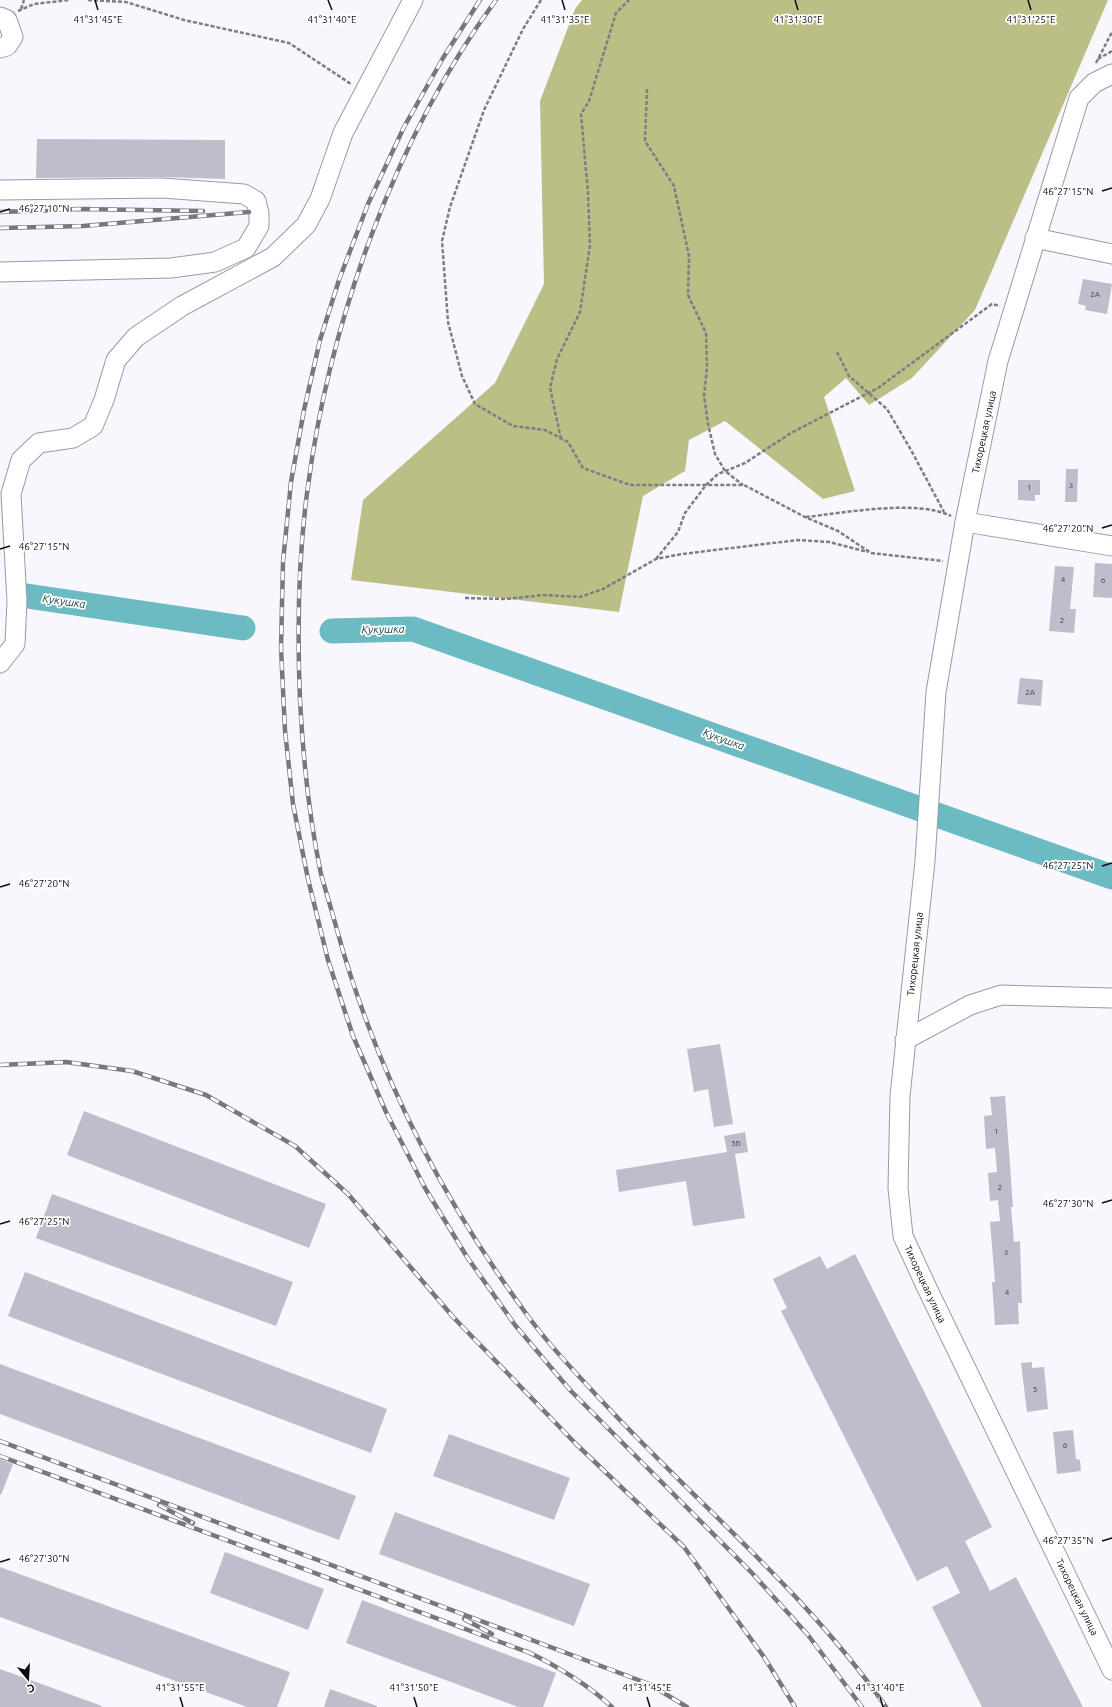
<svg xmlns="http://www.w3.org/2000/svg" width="1112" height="1707" font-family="Ubuntu,sans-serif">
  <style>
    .forest { fill: #bcbf85 }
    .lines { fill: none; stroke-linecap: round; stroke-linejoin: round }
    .river { stroke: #6cbac2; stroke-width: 25 }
    .building { fill: #bfbdcc }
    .minor-casing { stroke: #9b99a7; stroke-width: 21 }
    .path { stroke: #7d7d82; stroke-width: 2.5; stroke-dasharray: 4 2; stroke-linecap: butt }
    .minor { stroke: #fff; stroke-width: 19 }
    .rail-casing { stroke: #78777d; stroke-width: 4.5 }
    .rail { stroke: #fff; stroke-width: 3; stroke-dasharray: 9; stroke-linecap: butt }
    .ticks { fill: none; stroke: #0c0b10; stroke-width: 1.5 }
    .labels { text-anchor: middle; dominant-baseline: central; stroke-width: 3.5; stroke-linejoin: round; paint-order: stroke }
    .number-label { font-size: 8px; fill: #39383f }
    .street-label { font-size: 10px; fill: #0c0b10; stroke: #fff }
    .water-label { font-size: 11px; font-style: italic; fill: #183e42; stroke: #fff }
    .ticks-label { font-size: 10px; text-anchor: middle; fill: #0c0b10; stroke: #fff; stroke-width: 3.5; stroke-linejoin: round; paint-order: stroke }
  </style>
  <rect width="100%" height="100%" fill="#f7f7fd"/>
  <path class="forest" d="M582,0H1108L975,310L912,378L869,405L846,378L824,397L855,491L823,499L725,421L689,440L685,471L643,496L619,612L351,580L363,500L495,383L544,284L540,101L575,9Z"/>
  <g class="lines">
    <g class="river">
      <path d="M27,596L243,628"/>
      <path d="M332,631L413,629L1112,877"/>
    </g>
  </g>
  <g class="building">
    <path d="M37,139L225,140V179L162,177L36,178Z"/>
    <path d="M1083,279L1112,284L1107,314L1085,310L1086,306L1078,304Z"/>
    <path d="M1066,469H1078L1077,502H1065Z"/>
    <path d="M1018,480H1040V495H1035V501L1018,500Z"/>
    <path d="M1095,563L1112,564V598L1093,597Z"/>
    <path d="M1055,566L1074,567L1070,609H1076L1074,633L1049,631Z"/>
    <path d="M1020,678L1043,680L1041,706L1017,704Z"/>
    <path d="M720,1044L733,1124L714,1127L708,1089L694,1092L687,1049Z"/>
    <path d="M1005,1096L1013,1207H1011L1014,1242L1020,1241L1022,1303H1018L1019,1324L995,1325L992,1282H995L990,1222L1000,1221L998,1200L990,1201L988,1173L997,1172L995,1148L986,1149L984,1116L992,1115L990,1097Z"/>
    <path d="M84,1111L326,1204L309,1248L67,1155Z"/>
    <path d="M745,1132L748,1152L735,1154L745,1218L693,1226L686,1181L619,1192L616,1170L727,1152L724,1136Z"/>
    <path d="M52,1194L293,1282L276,1326L36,1238Z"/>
    <path d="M855,1254L992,1527L965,1541L990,1591L1016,1577L1083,1707H982L932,1607L960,1593L947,1566L917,1581L781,1311L787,1308L773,1279L820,1256L827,1269Z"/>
    <path d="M25,1272L387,1409L371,1453L8,1316Z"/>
    <path d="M1032,1362V1368L1044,1367L1048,1409L1027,1412L1021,1363Z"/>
    <path d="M0,1364L356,1496L339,1540L0,1414Z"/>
    <path d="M1073,1430L1076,1459L1080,1460L1081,1471L1057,1474L1053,1432Z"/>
    <path d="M449,1434L570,1478L554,1520L433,1476Z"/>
    <path d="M0,1459L13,1464L1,1495L0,1494Z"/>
    <path d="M395,1512L590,1584L574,1626L379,1554Z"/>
    <path d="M225,1552L324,1589L308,1630L210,1593Z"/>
    <path d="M0,1567L290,1672L277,1707H247L0,1617Z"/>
    <path d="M362,1600L556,1673L543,1707H518L346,1643Z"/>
    <path d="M0,1669L102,1706L101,1707H0Z"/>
    <path d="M330,1689L377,1706V1707H324Z"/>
  </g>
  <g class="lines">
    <defs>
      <g id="minor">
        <path d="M0,17L7,20L13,37L7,46L0,48"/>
        <path d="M1112,74L1094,83L1079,98L998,361L965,522L936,692L925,861L900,1096L898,1188L903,1236L927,1288L1112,1670"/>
        <path d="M0,190L162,188L244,194L256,201L259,213V226L246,248L215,262L171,268L0,272"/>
        <path d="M1035,238L1112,254"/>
        <path d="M965,522L1112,546"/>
        <path d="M0,663L15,644L17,601L11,494L21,460L39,443L73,438L93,426L104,400L116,360L136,337L182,306L273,257L306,225L320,199L343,133L413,0"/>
        <path d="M905,1040L970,1005L1001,995L1112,998"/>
      </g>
    </defs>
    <use href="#minor" class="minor-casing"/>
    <g class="path">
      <path d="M88,0L126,2L184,20L289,43L351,84"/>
      <path d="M541,0L523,29L484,110L450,207L442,241L448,322L462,376L475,404L513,426L545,430L568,442L583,468L630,485H744L805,517L838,531L871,553L943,561"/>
      <path d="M21,9L24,0"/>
      <path d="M18,11L34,4L69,0"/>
      <path d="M1098,59L1112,51"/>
      <path d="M1096,63L1112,32"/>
      <path d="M647,89L645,141L674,186L689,256L688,295L706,333L707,367L704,396L708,424L715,454L725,471L743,485"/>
      <path d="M837,352L849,376L887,409L911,450L944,512"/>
      <path d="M561,439L550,388L557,359L580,312L590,245L588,193L581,114L589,101L616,13L629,0"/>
      <path d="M806,517C844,513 917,499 951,516"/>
      <path d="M656,559L678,532L685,513L706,485L718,474L745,463L791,433L878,388L992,304L1000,306"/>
      <path d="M465,598L506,599L544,595L580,597L603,589L656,559L682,554L798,540L829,542L868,552"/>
    </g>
    <use href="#minor" class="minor"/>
    <defs>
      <g id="rail">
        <path d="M480,0L443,58L404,127L368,204L339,280L320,340L304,410L291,482L283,562L281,648L285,731L293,804L308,879L328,960L353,1036L386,1112L425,1188L467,1257L515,1325L570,1390L752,1573L808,1635L862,1707"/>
        <path d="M496,0C396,136 330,320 308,486C298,557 297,628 300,700C303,758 309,817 321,874C326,892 332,911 337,930C375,1068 440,1196 525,1312C547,1343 575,1372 601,1400C696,1503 806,1592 886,1707"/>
        <path d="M0,212L80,209L203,211"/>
        <path d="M0,228L83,226L249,212"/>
        <path d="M0,1065L66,1062L132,1071L206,1095L295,1146L348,1194L454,1318L576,1444L684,1547L764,1657L795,1707"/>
        <path d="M0,1441L649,1684L687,1707"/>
        <path d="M0,1456L530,1653"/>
        <path d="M159,1505L193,1523"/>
        <path d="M464,1619L492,1634"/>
        <path d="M526,1651C557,1666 587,1684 612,1707"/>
      </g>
    </defs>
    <use href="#rail" class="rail-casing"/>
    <use href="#rail" class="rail"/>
  </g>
  <path class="ticks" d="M95,0L98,10M328,0L332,10M562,0L565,10M795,0L798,10M1028,0L1031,10M1102,191L1112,188M0,212L10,209M1102,528L1112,525M0,549L10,546M1102,866L1112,863M0,887L10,884M1102,1203L1112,1200M0,1224L10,1221M1102,1541L1112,1538M0,1562L10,1559M180,1697L183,1707M414,1697L417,1707M647,1697L650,1707M880,1697L883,1707"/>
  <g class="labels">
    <g class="number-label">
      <text x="1095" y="294">2А</text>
      <text x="1071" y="485">3</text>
      <text x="1029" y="487">1</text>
      <text x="1063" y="579">4</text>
      <text x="1103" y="580">6</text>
      <text x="1062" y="620">2</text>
      <text x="1030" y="692">2А</text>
      <text x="996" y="1131">1</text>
      <text x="736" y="1143">5Б</text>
      <text x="1000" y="1187">2</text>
      <text x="1006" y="1252">3</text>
      <text x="1007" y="1292">4</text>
      <text x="1035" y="1389">5</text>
      <text x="1065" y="1445">6</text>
    </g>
    <g class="street-label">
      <text transform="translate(984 432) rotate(-78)">Тихорецкая улица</text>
      <text transform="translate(915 954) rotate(-84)">Тихорецкая улица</text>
      <text transform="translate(925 1284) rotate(65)">Тихорецкая улица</text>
      <text transform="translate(1077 1597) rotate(64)">Тихорецкая улица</text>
    </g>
    <g class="water-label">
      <text transform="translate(64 601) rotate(8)">Кукушка</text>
      <text transform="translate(383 629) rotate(-1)">Кукушка</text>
      <text transform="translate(724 739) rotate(20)">Кукушка</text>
    </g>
  </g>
  <g class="ticks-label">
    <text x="98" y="23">41°31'45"E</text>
    <text x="332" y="23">41°31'40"E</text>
    <text x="565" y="23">41°31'35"E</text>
    <text x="798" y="23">41°31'30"E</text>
    <text x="1031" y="23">41°31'25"E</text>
    <text x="1068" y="195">46°27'15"N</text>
    <text x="44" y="212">46°27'10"N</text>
    <text x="1068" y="532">46°27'20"N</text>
    <text x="44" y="550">46°27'15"N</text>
    <text x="1068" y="869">46°27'25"N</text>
    <text x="44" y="887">46°27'20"N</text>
    <text x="1068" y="1207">46°27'30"N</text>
    <text x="44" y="1225">46°27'25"N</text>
    <text x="1068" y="1544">46°27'35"N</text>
    <text x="44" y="1562">46°27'30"N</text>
    <text x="180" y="1691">41°31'55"E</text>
    <text x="414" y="1691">41°31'50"E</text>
    <text x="647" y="1691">41°31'45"E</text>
    <text x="880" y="1691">41°31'40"E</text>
  </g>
  <g transform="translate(28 1679) rotate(162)" stroke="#ffffff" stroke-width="3" paint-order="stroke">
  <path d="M0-3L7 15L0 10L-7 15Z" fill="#0c0b10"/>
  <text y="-6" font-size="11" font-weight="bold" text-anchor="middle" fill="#0c0b10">С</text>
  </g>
</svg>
